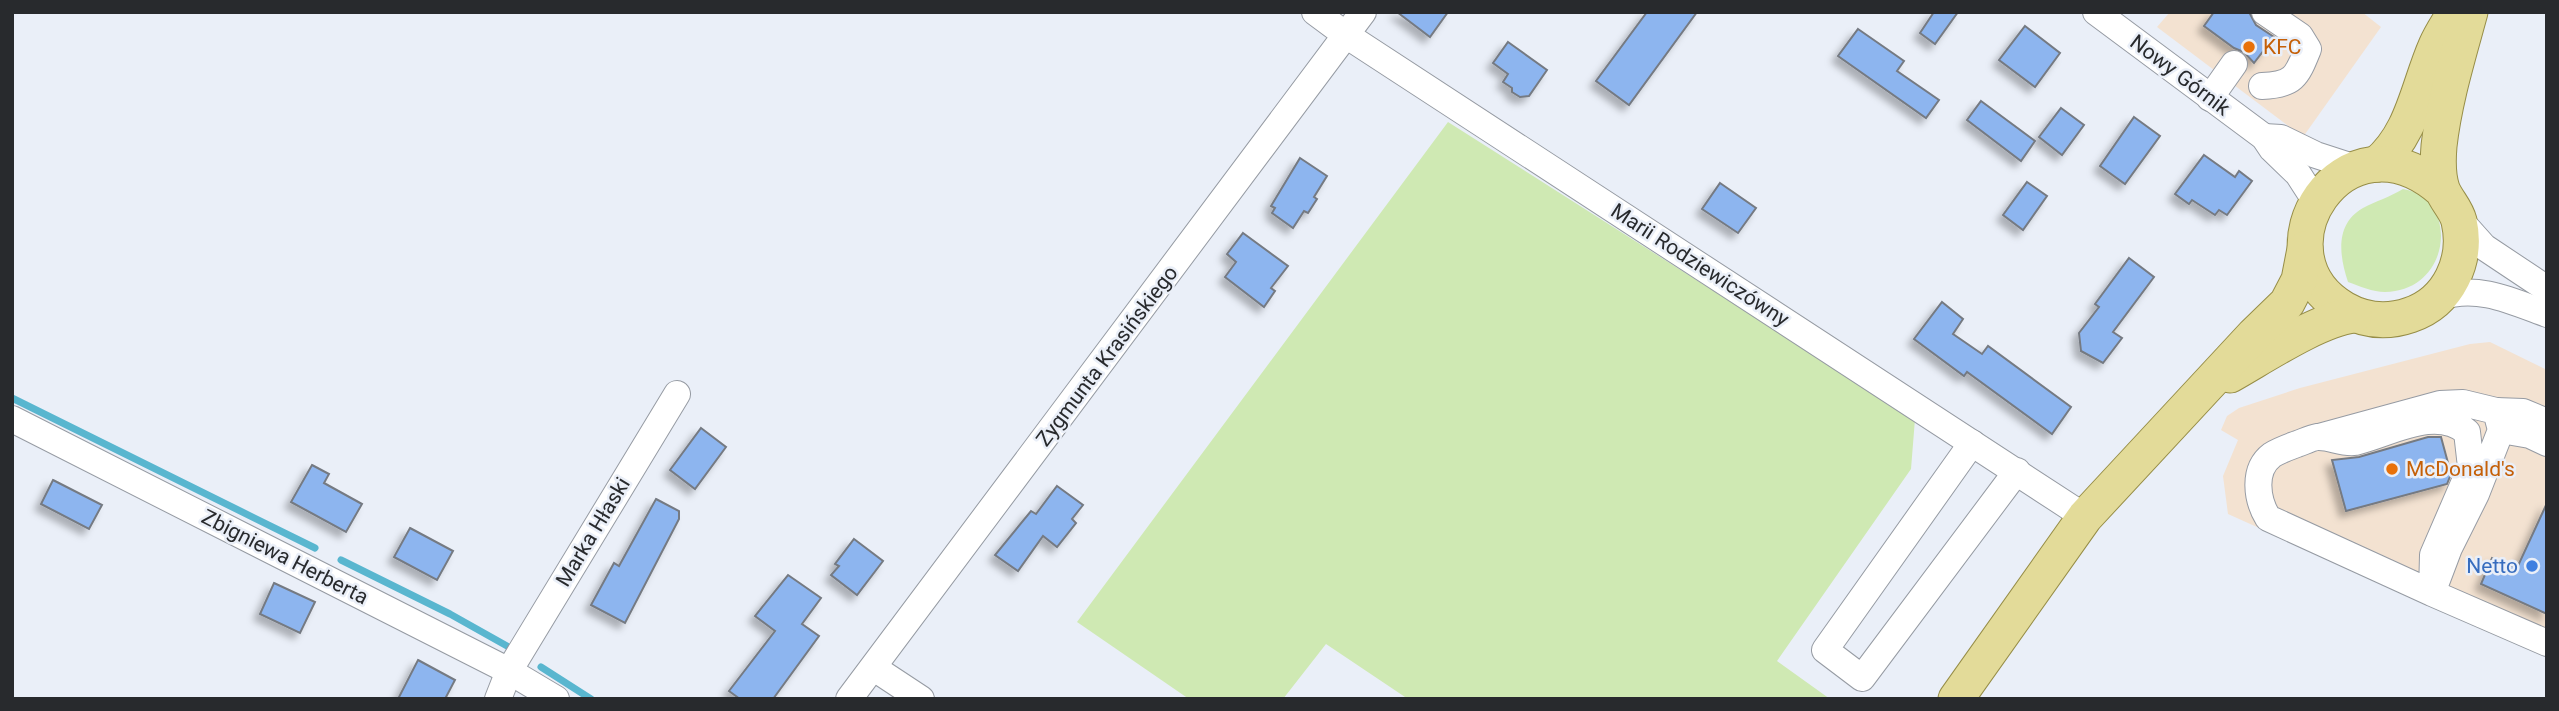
<svg xmlns="http://www.w3.org/2000/svg" width="2559" height="711" font-family="Roboto,sans-serif">
  <style>
    .commercial { fill: #f3e2d1 }
    .green { fill: #cfe9b3 }
    .lines { fill: none; stroke-linecap: round; stroke-linejoin: round }
    .stream { stroke: #59b6cf; stroke-width: 7 }
    .building { fill: #8db5ef; stroke: #757a82; stroke-width: 2; filter: url(#shadow) }
    .minor-casing { stroke: #969ba3; stroke-width: 28 }
    .major-casing { stroke: #968d47; stroke-width: 37 }
    .minor { stroke: #fff; stroke-width: 26 }
    .major { stroke: #e3db99; stroke-width: 35 }
    .food-dot { fill: #e8710a; stroke: #eaeff8; stroke-width: 2.5 }
    .shop-dot { fill: #3f7fe0; stroke: #eaeff8; stroke-width: 2.5 }
    .labels { text-anchor: middle; dominant-baseline: central; stroke-width: 5; stroke-linejoin: round; paint-order: stroke }
    .food-label { font-size: 21px; fill: #c56008; stroke: #eaeff8; text-anchor: start }
    .street-label { font-size: 21px; fill: #282a2d; stroke: #eaeff8 }
    .shop-label { font-size: 21px; fill: #366cbe; stroke: #eaeff8; text-anchor: end }
  </style>
  <defs>
    <filter id="shadow"><feDropShadow dx="-6" dy="6" stdDeviation="3.5" flood-color="#0004"/></filter>
  </defs>
  <rect width="100%" height="100%" fill="#eaeff8"/>
  <g class="commercial">
    <path d="M2170,12H2362L2381,27L2303,137L2157,27Z"/>
    <path d="M2490,342L2547,370V657L2228,514L2223,476L2238,440L2221,430L2227,416L2239,408L2300,388L2470,344Z"/>
  </g>
  <g class="green">
    <path d="M1448,122L1915,419L1911,469L1777,661L1830,699H1408L1326,644L1283,699H1189L1077,622Z"/>
    <path d="M2403,189C2460,198 2452,291 2385,292C2373,292 2359,286 2348,282C2339,255 2335,224 2363,208C2376,201 2390,197 2403,189Z"/>
  </g>
  <g class="lines">
    <g class="stream">
      <path d="M12,398L315,548"/>
      <path d="M341,560L450,614L507,646"/>
      <path d="M541,667L591,699"/>
    </g>
  </g>
  <g class="building">
    <path d="M1397,12H1448L1430,37Z"/>
    <path d="M1647,12H1697L1629,105L1596,81Z"/>
    <path d="M1934,12H1958L1935,44L1920,33Z"/>
    <path d="M2214,12H2249L2256,25L2274,37L2254,63L2244,52L2234,48L2204,26Z"/>
    <path d="M2025,26L2060,53L2035,87L1999,60Z"/>
    <path d="M1858,29L1904,61L1897,71L1939,100L1926,118L1838,56Z"/>
    <path d="M1508,42L1547,70L1529,96L1520,97L1512,92V88L1503,82L1508,74L1493,63Z"/>
    <path d="M1981,101L2035,141L2021,161L1967,120Z"/>
    <path d="M2061,108L2084,125L2062,155L2039,137Z"/>
    <path d="M2134,117L2160,136L2125,184L2100,166Z"/>
    <path d="M2204,155L2235,177L2239,171L2252,181L2227,215L2219,210L2215,215L2192,200L2189,204L2175,194Z"/>
    <path d="M1300,158L1327,176L1314,197L1317,199L1308,213L1304,211L1293,228L1272,213L1275,208L1271,206Z"/>
    <path d="M2027,182L2047,196L2023,230L2003,215Z"/>
    <path d="M1720,183L1756,208L1738,233L1702,209Z"/>
    <path d="M1243,233L1288,266L1271,288L1275,291L1264,307L1225,277L1236,262L1227,254Z"/>
    <path d="M2129,258L2154,277L2113,332L2122,338L2103,363L2081,351L2079,333L2099,307L2095,304Z"/>
    <path d="M1942,302L1963,319L1953,334L1982,354L1988,346L2071,407L2052,434L1967,372L1964,376L1914,339Z"/>
    <path d="M701,428L726,447L695,489L670,470Z"/>
    <path d="M2428,437H2441L2451,474L2447,484L2346,511L2332,460L2359,457Z"/>
    <path d="M312,465L329,474L324,483L362,504L346,532L291,502Z"/>
    <path d="M53,480L102,505L89,529L41,504Z"/>
    <path d="M1057,486L1083,505L1072,519L1076,523L1057,547L1043,536L1018,571L995,555L1031,511L1036,514Z"/>
    <path d="M656,499L679,511V519L625,623L591,605L614,563L619,566Z"/>
    <path d="M2547,503V614L2481,584L2492,558L2517,568Z"/>
    <path d="M410,528L453,551L437,580L394,557Z"/>
    <path d="M854,539L883,561L857,595L831,575L839,566L835,564Z"/>
    <path d="M788,575L821,598L802,624L819,636L773,699H740L729,691L775,631L755,616Z"/>
    <path d="M274,583L315,602L300,633L260,614Z"/>
    <path d="M418,660L455,680L445,699H398Z"/>
  </g>
  <g class="lines">
    <defs>
      <g id="minor">
        <path d="M1315,12L1346,35L2085,517"/>
        <path d="M2096,12L2264,137L2272,149L2298,174L2316,202"/>
        <path d="M2262,86C2294,85 2297,76 2308,49L2300,36L2265,12"/>
        <path d="M2210,98L2234,64"/>
        <path d="M2264,137L2281,138L2316,155L2356,168"/>
        <path d="M2459,219L2484,247L2547,289"/>
        <path d="M2440,297C2477,284 2512,301 2547,314"/>
        <path d="M2496,411L2523,412L2547,422"/>
        <path d="M12,419L509,671L556,699"/>
        <path d="M2501,430L2530,435L2547,443"/>
        <path d="M2319,437L2440,404L2463,403L2496,411L2501,430L2476,494L2449,548L2432,593L2268,518C2257,500 2252,470 2272,455C2280,450 2289,447 2297,444C2303,442 2311,438 2317,437C2330,436 2342,444 2355,442C2390,434 2435,405 2467,432L2471,467L2433,555L2432,593L2547,643"/>
        <path d="M1972,443L1825,650L1862,678L2017,471"/>
        <path d="M874,668L921,699"/>
        <path d="M498,699L509,671L677,394"/>
        <path d="M849,699L1363,12"/>
      </g>
      <g id="major">
        <path d="M2377,164C2413,134 2418,87 2436,46C2441,34 2449,23 2455,12"/>
        <path d="M2442,190C2344,104 2250,254 2344,309C2365,321 2387,323 2410,315C2449,302 2468,260 2459,221C2456,209 2446,200 2442,189C2438,177 2438,158 2439,146C2444,101 2458,56 2470,12"/>
        <path d="M2230,375C2264,356 2317,320 2354,315"/>
        <path d="M1956,699L2085,517L2254,335L2287,303L2299,280L2305,249"/>
      </g>
    </defs>
    <use href="#minor" class="minor-casing"/>
    <use href="#major" class="major-casing"/>
    <use href="#minor" class="minor"/>
    <use href="#major" class="major"/>
  </g>
  <g class="food-dot">
    <circle cx="2249" cy="47" r="7"/>
    <circle cx="2392" cy="469" r="7"/>
  </g>
  <circle class="shop-dot" cx="2532" cy="566" r="7"/>
  <g class="labels">
    <g class="food-label">
      <text x="2263" y="47">KFC</text>
      <text x="2406" y="469">McDonald's</text>
    </g>
    <g class="street-label">
      <text transform="translate(2180 75) rotate(37)">Nowy Górnik</text>
      <text transform="translate(1700 265) rotate(33)">Marii Rodziewiczówny</text>
      <text transform="translate(1107 356) rotate(-53)">Zygmunta Krasińskiego</text>
      <text transform="translate(593 532) rotate(-59)">Marka Hłaski</text>
      <text transform="translate(285 557) rotate(27)">Zbigniewa Herberta</text>
    </g>
    <g class="shop-label">
      <text x="2518" y="566">Netto</text>
    </g>
  </g>
  <rect width="2559" height="711" fill="none" stroke="#282a2d" stroke-width="28"/>
</svg>
